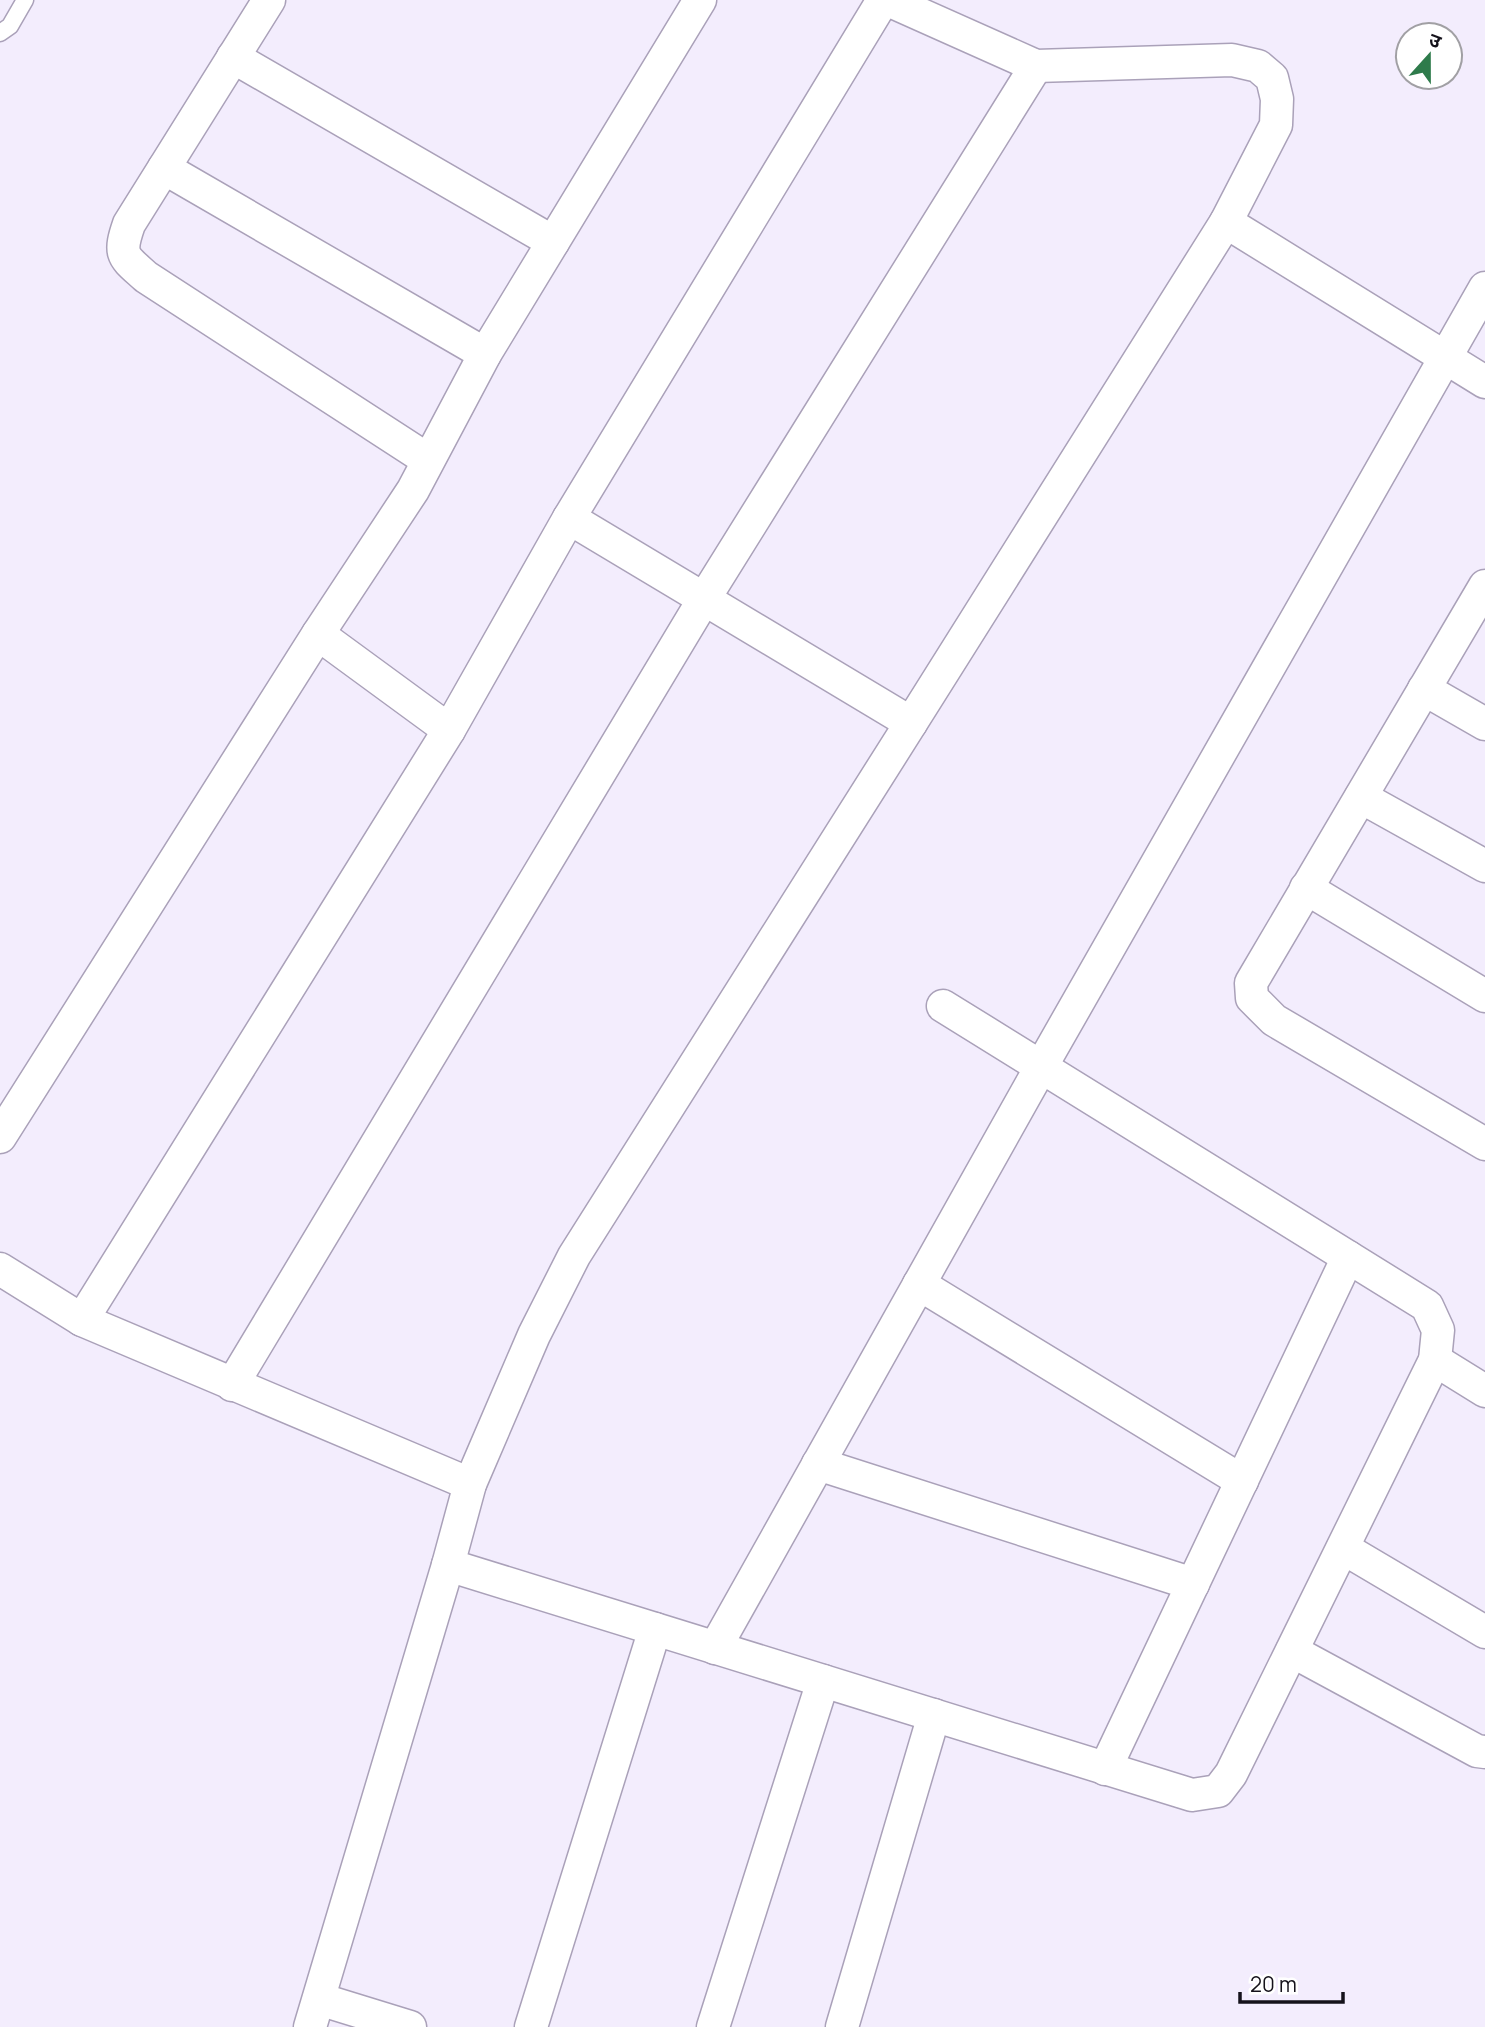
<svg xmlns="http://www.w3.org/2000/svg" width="1485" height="2027" font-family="Manrope,'Noto Sans Devanagari',sans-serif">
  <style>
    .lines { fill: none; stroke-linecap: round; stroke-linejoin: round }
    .lane-casing { stroke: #aaa1b9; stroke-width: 19 }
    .street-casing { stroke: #aaa1b9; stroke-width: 35 }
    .lane { stroke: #fff; stroke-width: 16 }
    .street { stroke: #fff; stroke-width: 32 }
  </style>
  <rect width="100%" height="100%" fill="#f3edfd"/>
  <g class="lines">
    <defs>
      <path id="lane" d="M0,33L10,26L25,0"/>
      <g id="street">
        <path d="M269,0L129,224C118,256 123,256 146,277L428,460"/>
        <path d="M233,57L553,242"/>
        <path d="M164,168L485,354"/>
        <path d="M1226,222L1485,382"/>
        <path d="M569,518L911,723"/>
        <path d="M1485,586L1251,983L1252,998L1274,1020L1485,1144"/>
        <path d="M318,634L449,730L569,518L883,0"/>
        <path d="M1424,689L1485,724"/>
        <path d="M1361,797L1485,866"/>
        <path d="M1306,888L1485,996"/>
        <path d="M0,1137L318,634L413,490L485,354L700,0"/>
        <path d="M0,1269L82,1320L470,1484"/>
        <path d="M919,1284L1242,1481"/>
        <path d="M82,1320L449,730"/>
        <path d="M1435,1360L1485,1391"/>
        <path d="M232,1385L704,599L1036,66"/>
        <path d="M818,1464L1193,1584"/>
        <path d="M1343,1548L1485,1632"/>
        <path d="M448,1565L1192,1795L1218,1791L1231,1774L1435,1360L1438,1330L1427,1306L943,1006"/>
        <path d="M715,1648L1041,1067L1485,288"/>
        <path d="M1292,1651L1477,1751L1485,1752"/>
        <path d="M1105,1769L1348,1257"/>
        <path d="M319,1999L410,2027"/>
        <path d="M310,2027L448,1565L470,1484L534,1335L574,1256L911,723L1226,222L1276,125L1277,99L1272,78L1258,66L1232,60L1036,66L888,0"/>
        <path d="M531,2027L655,1629"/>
        <path d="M713,2027L823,1681"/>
        <path d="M842,2027L934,1715"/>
      </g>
    </defs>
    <use href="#lane" class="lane-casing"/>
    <use href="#street" class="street-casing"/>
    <use href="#lane" class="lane"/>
    <use href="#street" class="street"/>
  </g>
  <g transform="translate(1429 56) rotate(21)"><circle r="33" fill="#ffffff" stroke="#a1a0a4" stroke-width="2"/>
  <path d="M0-5L12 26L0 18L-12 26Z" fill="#2e7b4b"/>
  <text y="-10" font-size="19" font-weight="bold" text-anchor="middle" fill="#15121b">उ</text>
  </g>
  <path d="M1240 1992v10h103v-10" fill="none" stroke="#15121b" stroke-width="3.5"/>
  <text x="1250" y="1992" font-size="21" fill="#15121b" stroke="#ffffff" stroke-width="5" paint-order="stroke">20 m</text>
</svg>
